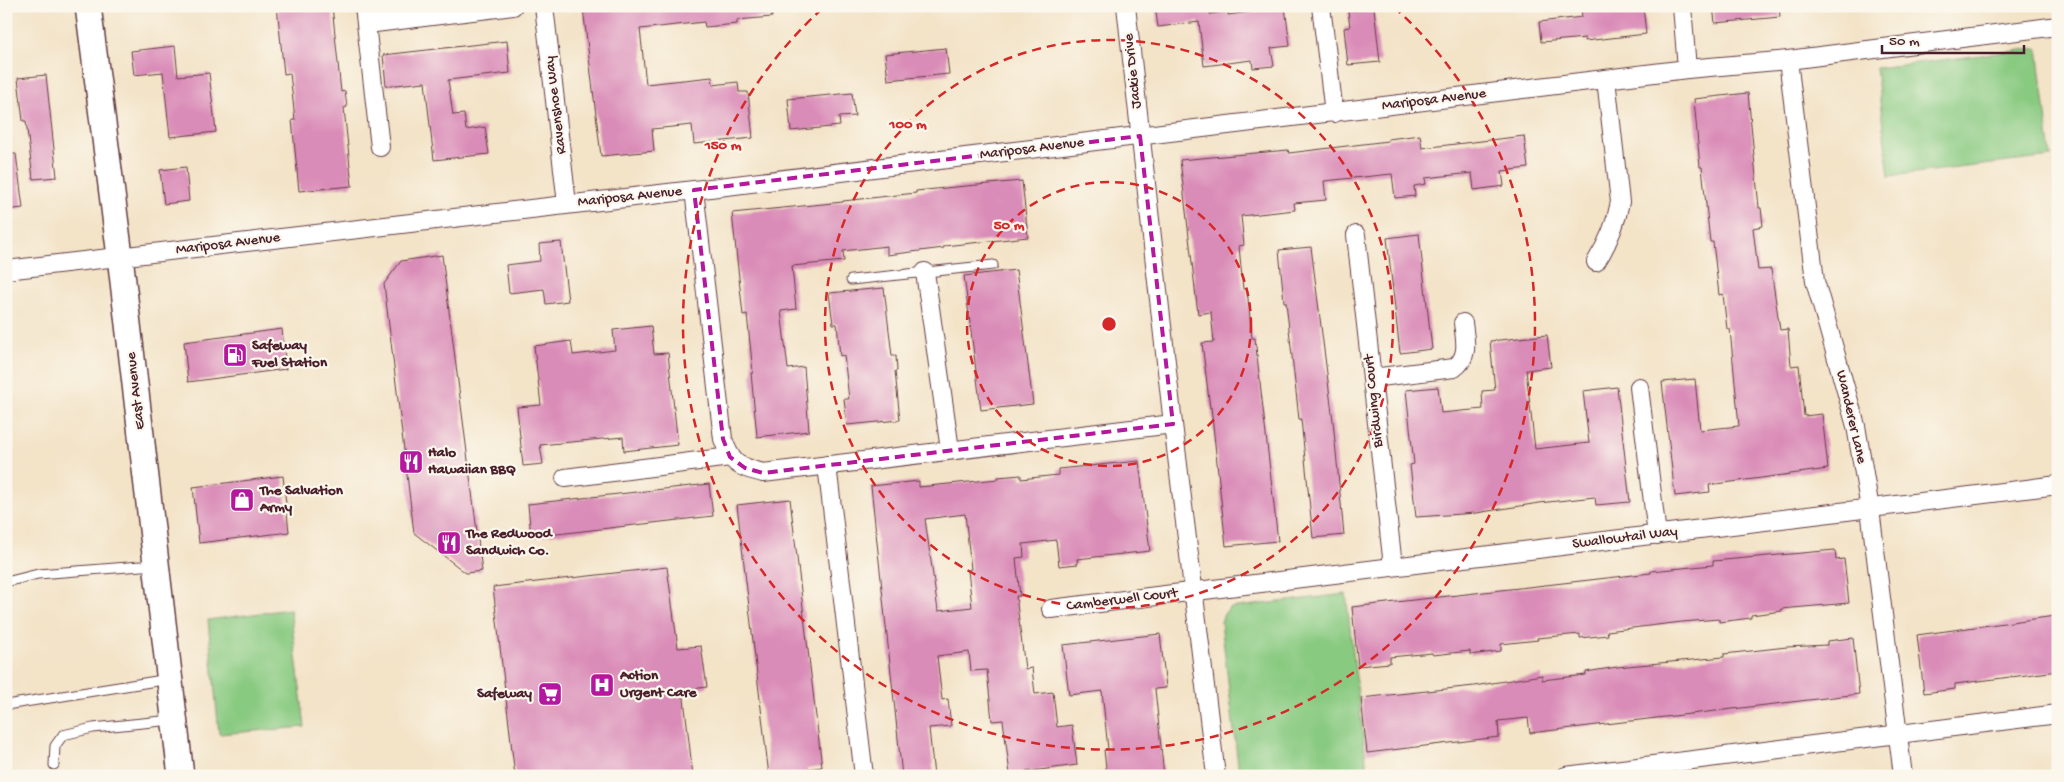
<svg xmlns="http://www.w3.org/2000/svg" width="2064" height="782" font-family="'Gochi Hand',sans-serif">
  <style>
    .green { fill: #89ca81; stroke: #6a7456 }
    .building { fill: #da8cb8; fill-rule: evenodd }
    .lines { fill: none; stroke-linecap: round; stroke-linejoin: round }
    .service-casing { stroke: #633c42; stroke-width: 11 }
    .minor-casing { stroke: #633c42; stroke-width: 20 }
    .secondary-casing { stroke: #633c42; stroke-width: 28 }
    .service { stroke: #fff; stroke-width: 9 }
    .minor { stroke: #fff; stroke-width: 18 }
    .secondary { stroke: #fff; stroke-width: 25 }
    .marked { fill: none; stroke: #b5179e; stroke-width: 4; stroke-dasharray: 10 6; stroke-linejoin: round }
    .ring { fill: none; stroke: #d62828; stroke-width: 2.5; stroke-dasharray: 9 6 }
    .labels { text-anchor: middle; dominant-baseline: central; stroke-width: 4.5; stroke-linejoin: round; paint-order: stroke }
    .street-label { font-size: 15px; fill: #4a1f2b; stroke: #fbf7ec }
    .poi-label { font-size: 15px; font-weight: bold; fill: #4a1f2b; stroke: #fbf7ec; text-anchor: start }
    .centre { fill: #d62828; stroke: #fbf7ec; stroke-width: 2.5 }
    .ring-label { font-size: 15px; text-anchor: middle; font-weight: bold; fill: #d62828; stroke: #fbf7ec; stroke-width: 4.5; stroke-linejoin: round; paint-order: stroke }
  </style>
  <rect width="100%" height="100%" fill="#fbf7ec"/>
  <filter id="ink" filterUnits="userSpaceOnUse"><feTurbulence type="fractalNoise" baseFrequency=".02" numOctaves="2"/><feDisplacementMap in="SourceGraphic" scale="10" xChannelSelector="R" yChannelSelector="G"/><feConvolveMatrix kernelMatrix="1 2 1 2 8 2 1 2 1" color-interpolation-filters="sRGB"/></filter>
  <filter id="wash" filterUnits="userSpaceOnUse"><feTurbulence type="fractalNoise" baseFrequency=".0096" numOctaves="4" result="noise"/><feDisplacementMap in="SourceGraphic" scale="20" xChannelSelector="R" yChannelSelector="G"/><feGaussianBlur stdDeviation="1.12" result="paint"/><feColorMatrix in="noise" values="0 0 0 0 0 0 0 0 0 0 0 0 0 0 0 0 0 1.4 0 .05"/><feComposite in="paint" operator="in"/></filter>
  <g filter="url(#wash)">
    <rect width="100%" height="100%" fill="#f3e3c7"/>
    <g class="green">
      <path d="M2038,48L2051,157L1889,176L1876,68Z"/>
      <path d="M1346,594L1367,769L1307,776H1242L1239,773L1221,622L1224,614L1229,608Z"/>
      <path d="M290,609L305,727L219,734L208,620Z"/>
    </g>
    <g id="blocks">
      <g class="building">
        <path d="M277,6H332L341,92L345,91L347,107L344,108L352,186L299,191L292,120H295L290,73L284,74Z"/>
        <path d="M603,6H772V17L737,20V24L705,27L704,22L640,29L646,84L712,77L713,85L738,82L739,92H748L753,138L694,144L692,125L652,129L654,151L601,156L583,8Z"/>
        <path d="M1155,6H1209L1210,14L1228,11V15L1285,7L1290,46L1271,48L1274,66L1253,68L1252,60L1204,66L1199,22L1158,27Z"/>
        <path d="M1604,6H1643L1646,34L1585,41V38L1541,42L1539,22L1582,17L1581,9Z"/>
        <path d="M1713,6H1779L1780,17L1715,23Z"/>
        <path d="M1374,8L1380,62L1348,65L1344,28L1350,27L1348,11Z"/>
        <path d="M507,41L510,73L448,80L453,115L464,114L466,130L485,127L489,154L434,160L425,82L386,86L383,55Z"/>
        <path d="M175,46L178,76L209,73L216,132L170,137L163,72L134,75L131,51Z"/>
        <path d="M946,48L949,74L888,80L885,54Z"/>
        <path d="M46,75L57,177L33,179L26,121H23L18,78Z"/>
        <path d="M852,93L855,116L839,117L840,126L791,131L788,99Z"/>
        <path d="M1748,93L1759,208H1761L1763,226L1753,228L1758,270L1771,269L1780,330L1788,329L1791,366L1799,365L1804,416L1822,414L1828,469L1709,485L1710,492L1675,496L1662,382L1695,379L1700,430L1739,426L1730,329H1727L1723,294L1719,295L1713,242H1710L1702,167H1700L1694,99Z"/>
        <path d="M1420,135L1422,148L1524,136L1528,168L1502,171L1504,186L1474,190L1472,173L1425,178L1426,184L1414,186L1415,196L1395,198L1392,174L1324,181L1326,200L1294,203L1295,210L1241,216L1244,245L1239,246L1243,289H1247L1252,338H1255L1278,541L1226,546L1211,407L1210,408L1202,343L1214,342L1211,312L1198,314L1180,160L1288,150L1289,153L1388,141V139Z"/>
        <path d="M6,154H16L23,208L6,210Z"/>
        <path d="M186,167L189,201L164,204L160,170Z"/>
        <path d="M1022,181L1028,237L944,246V248L887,255V246L843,251L844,261L792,266L796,309L781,311L788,369L804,367L809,431L757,437L751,373H753L747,314L743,315L732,213L843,202V201L916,193V191L955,187Z"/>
        <path d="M1419,234L1432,349L1400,353L1387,238Z"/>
        <path d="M561,242L568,301L546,304L544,289L509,293L506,265L540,261L539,244Z"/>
        <path d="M1311,247L1333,421L1344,535L1313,538L1301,419H1299L1286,302H1284L1279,250Z"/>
        <path d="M442,255L482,571L466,573L414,533L384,284L401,261Z"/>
        <path d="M1016,270L1033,404L981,410L964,276Z"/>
        <path d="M884,288L892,356H896L897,371H895L900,420L847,425L844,399H849L844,355L840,356L837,324H833L829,293Z"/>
        <path d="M651,326L654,354L668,353L678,445L624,451L623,437L540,445L543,464L523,466L517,407L541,405L534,346L571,341L573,355L615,350L613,330Z"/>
        <path d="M282,329L286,369L188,382L184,342Z"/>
        <path d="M1547,335L1551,367L1526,370L1535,449L1589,443L1583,391L1617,387L1630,502L1596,505L1595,497L1539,503L1476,513L1416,517L1410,465L1414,464L1406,390L1438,387L1441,413L1483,409L1482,391L1495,390L1490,341Z"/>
        <path d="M1139,461L1150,551L1077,559L1078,564L1059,566L1056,540L1023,544L1024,557L1016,558L1020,596H1016L1025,669L1032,668L1035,694L1053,692L1057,727L1072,725L1077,765L1010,774L1003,720L992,721L987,670L971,671L969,652L937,656L942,700L948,699L951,726L929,728L934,776H902L871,486L919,481V487L998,479V477L1021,475V479L1058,475V469ZM965,514L971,569L968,570L972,607L938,611L925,519Z"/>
        <path d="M283,476L289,532L199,543L193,487Z"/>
        <path d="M709,484L713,516L531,537L528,504Z"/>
        <path d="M790,499L822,767L807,769L808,776H769L737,505Z"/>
        <path d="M1835,550L1836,560L1844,559L1849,603L1781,609L1782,611L1751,615V618L1719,622V619L1682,622L1607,631L1608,635L1580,638V634L1537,638L1538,640L1501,644V651L1470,655V651L1433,655L1432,653L1390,657V663L1358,666L1352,607L1651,573V571L1713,565V561Z"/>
        <path d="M667,567L678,648L701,646L707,687L683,690L693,776H515L493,587Z"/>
        <path d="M2055,616L2058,671L1955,684V689L1924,693L1917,635Z"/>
        <path d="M1160,634L1166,688L1155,689L1164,776H1107L1104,750L1108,749L1102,691L1069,695L1063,645Z"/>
        <path d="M1853,638L1859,694L1530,733L1528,718L1498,721L1499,737L1367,753L1361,698L1474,686L1542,675V680L1586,675V672L1617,667L1724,657V654L1787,647L1827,645V641Z"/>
      </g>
    </g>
  </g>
  <g filter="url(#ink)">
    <use href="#blocks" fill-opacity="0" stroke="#633c42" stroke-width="1"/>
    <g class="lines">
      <defs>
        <g id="service">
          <path d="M851,280L993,265"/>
          <path d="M6,582L38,574L154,565"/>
          <path d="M6,705L169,679"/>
          <path d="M54,765L55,746L63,735L93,728L172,720"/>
        </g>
        <g id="minor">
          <path d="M364,6L380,147"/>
          <path d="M544,6L567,204"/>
          <path d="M1126,6L1173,424L1216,776"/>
          <path d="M1321,6L1334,113"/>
          <path d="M1682,6L1687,69"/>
          <path d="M367,24L513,6"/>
          <path d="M1788,60L1815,281L1856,426L1870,509L1903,776"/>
          <path d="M694,190L723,439C732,465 737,466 763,473L1173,424"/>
          <path d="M1356,235L1393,566"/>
          <path d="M1596,262C1608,243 1616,224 1620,202L1606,79"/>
          <path d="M6,270L694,190L1687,69L1788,60L2058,26"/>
          <path d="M925,272L950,450"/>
          <path d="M1372,378L1454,368C1470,357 1465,340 1463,323"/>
          <path d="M1639,387L1657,535"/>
          <path d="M827,465L864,776"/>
          <path d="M565,478L730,457"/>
          <path d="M1051,609L2058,485"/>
          <path d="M1566,776L2058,714"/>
        </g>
        <path id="secondary" d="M88,6L120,256L181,776"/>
      </defs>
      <use href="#service" class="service-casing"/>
      <use href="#minor" class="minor-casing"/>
      <use href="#secondary" class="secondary-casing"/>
      <use href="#service" class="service"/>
      <use href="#minor" class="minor"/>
      <use href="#secondary" class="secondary"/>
    </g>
  </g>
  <path class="marked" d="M1140,136L1173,424L763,473L745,468L730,457L723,439L694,190Z"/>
  <g class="ring">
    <circle cx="1109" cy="324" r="142"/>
    <circle cx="1109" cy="324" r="284"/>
    <path d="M1394 7A426 426 0 1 1 824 7"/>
  </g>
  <defs>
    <symbol id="fuel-square" viewBox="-11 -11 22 22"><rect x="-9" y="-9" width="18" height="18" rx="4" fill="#b5179e" stroke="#fbf7ec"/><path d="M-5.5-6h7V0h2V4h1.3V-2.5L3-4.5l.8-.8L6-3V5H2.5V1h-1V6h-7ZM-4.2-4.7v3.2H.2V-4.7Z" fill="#fff"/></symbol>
    <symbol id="restaurant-square" viewBox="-11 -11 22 22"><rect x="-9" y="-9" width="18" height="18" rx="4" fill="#b5179e" stroke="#fbf7ec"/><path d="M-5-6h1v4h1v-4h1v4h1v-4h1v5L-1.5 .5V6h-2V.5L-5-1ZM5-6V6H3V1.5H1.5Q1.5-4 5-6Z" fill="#fff"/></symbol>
    <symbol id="shop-square" viewBox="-11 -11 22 22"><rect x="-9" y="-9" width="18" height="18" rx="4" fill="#b5179e" stroke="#fbf7ec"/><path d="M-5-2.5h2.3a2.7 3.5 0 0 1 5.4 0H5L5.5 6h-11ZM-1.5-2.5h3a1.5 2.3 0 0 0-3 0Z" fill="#fff"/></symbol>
    <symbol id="hospital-square" viewBox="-11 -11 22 22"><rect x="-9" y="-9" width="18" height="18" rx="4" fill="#b5179e" stroke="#fbf7ec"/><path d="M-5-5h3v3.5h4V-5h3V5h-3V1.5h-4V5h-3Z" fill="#fff"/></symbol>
    <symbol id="supermarket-square" viewBox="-11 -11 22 22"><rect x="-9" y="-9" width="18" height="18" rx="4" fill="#b5179e" stroke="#fbf7ec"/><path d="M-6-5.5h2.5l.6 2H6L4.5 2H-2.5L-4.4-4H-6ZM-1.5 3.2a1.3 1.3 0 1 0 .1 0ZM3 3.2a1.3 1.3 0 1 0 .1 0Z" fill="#fff"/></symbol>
  </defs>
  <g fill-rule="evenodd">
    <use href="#fuel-square" x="221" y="341" width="28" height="28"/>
    <use href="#restaurant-square" x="397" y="448" width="28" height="28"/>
    <use href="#shop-square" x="228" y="486" width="28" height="28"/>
    <use href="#restaurant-square" x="435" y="529" width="28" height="28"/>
    <use href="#hospital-square" x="588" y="671" width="28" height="28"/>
    <use href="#supermarket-square" x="536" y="680" width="28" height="28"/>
  </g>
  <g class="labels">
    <g class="street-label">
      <text transform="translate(1133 71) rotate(-96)">Jackie Drive</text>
      <text transform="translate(1434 100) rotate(-7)">Mariposa Avenue</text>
      <text transform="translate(556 105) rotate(-97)">Ravenshoe Way</text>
      <text transform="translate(1032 149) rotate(-7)">Mariposa Avenue</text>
      <text transform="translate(630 197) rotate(-6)">Mariposa Avenue</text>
      <text transform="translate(228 244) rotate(-7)">Mariposa Avenue</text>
      <text transform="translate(136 391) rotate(-97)">East Avenue</text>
      <text transform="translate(1374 401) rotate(-96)">Birdwing Court</text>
      <text transform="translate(1851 417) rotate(77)">Wanderer Lane</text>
      <text transform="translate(1625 538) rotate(-7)">Swallowtail Way</text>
      <text transform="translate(1122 600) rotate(-7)">Camberwell Court</text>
    </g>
    <g class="poi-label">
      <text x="252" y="346">Safeway<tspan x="252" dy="17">Fuel Station</tspan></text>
      <text x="428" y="453">Halo<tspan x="428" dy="17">Hawaiian BBQ</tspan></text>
      <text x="260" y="491">The Salvation<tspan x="260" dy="17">Army</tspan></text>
      <text x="466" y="534">The Redwood<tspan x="466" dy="17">Sandwich Co.</tspan></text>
      <text x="620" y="676">Action<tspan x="620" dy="17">Urgent Care</tspan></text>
      <text x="532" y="694" text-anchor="end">Safeway</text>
    </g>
  </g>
  <circle cx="1109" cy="324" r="8" class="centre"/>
  <g class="ring-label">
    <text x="908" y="128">100 m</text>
    <text x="723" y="149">150 m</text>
    <text x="1009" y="229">50 m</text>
  </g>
  <rect width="2064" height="782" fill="none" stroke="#fbf7ec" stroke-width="25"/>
  <path d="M1882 45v8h142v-8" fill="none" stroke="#4a1f2b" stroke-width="2.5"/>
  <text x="1889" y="45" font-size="15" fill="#4a1f2b" stroke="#fbf7ec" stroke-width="4" paint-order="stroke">50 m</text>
</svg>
